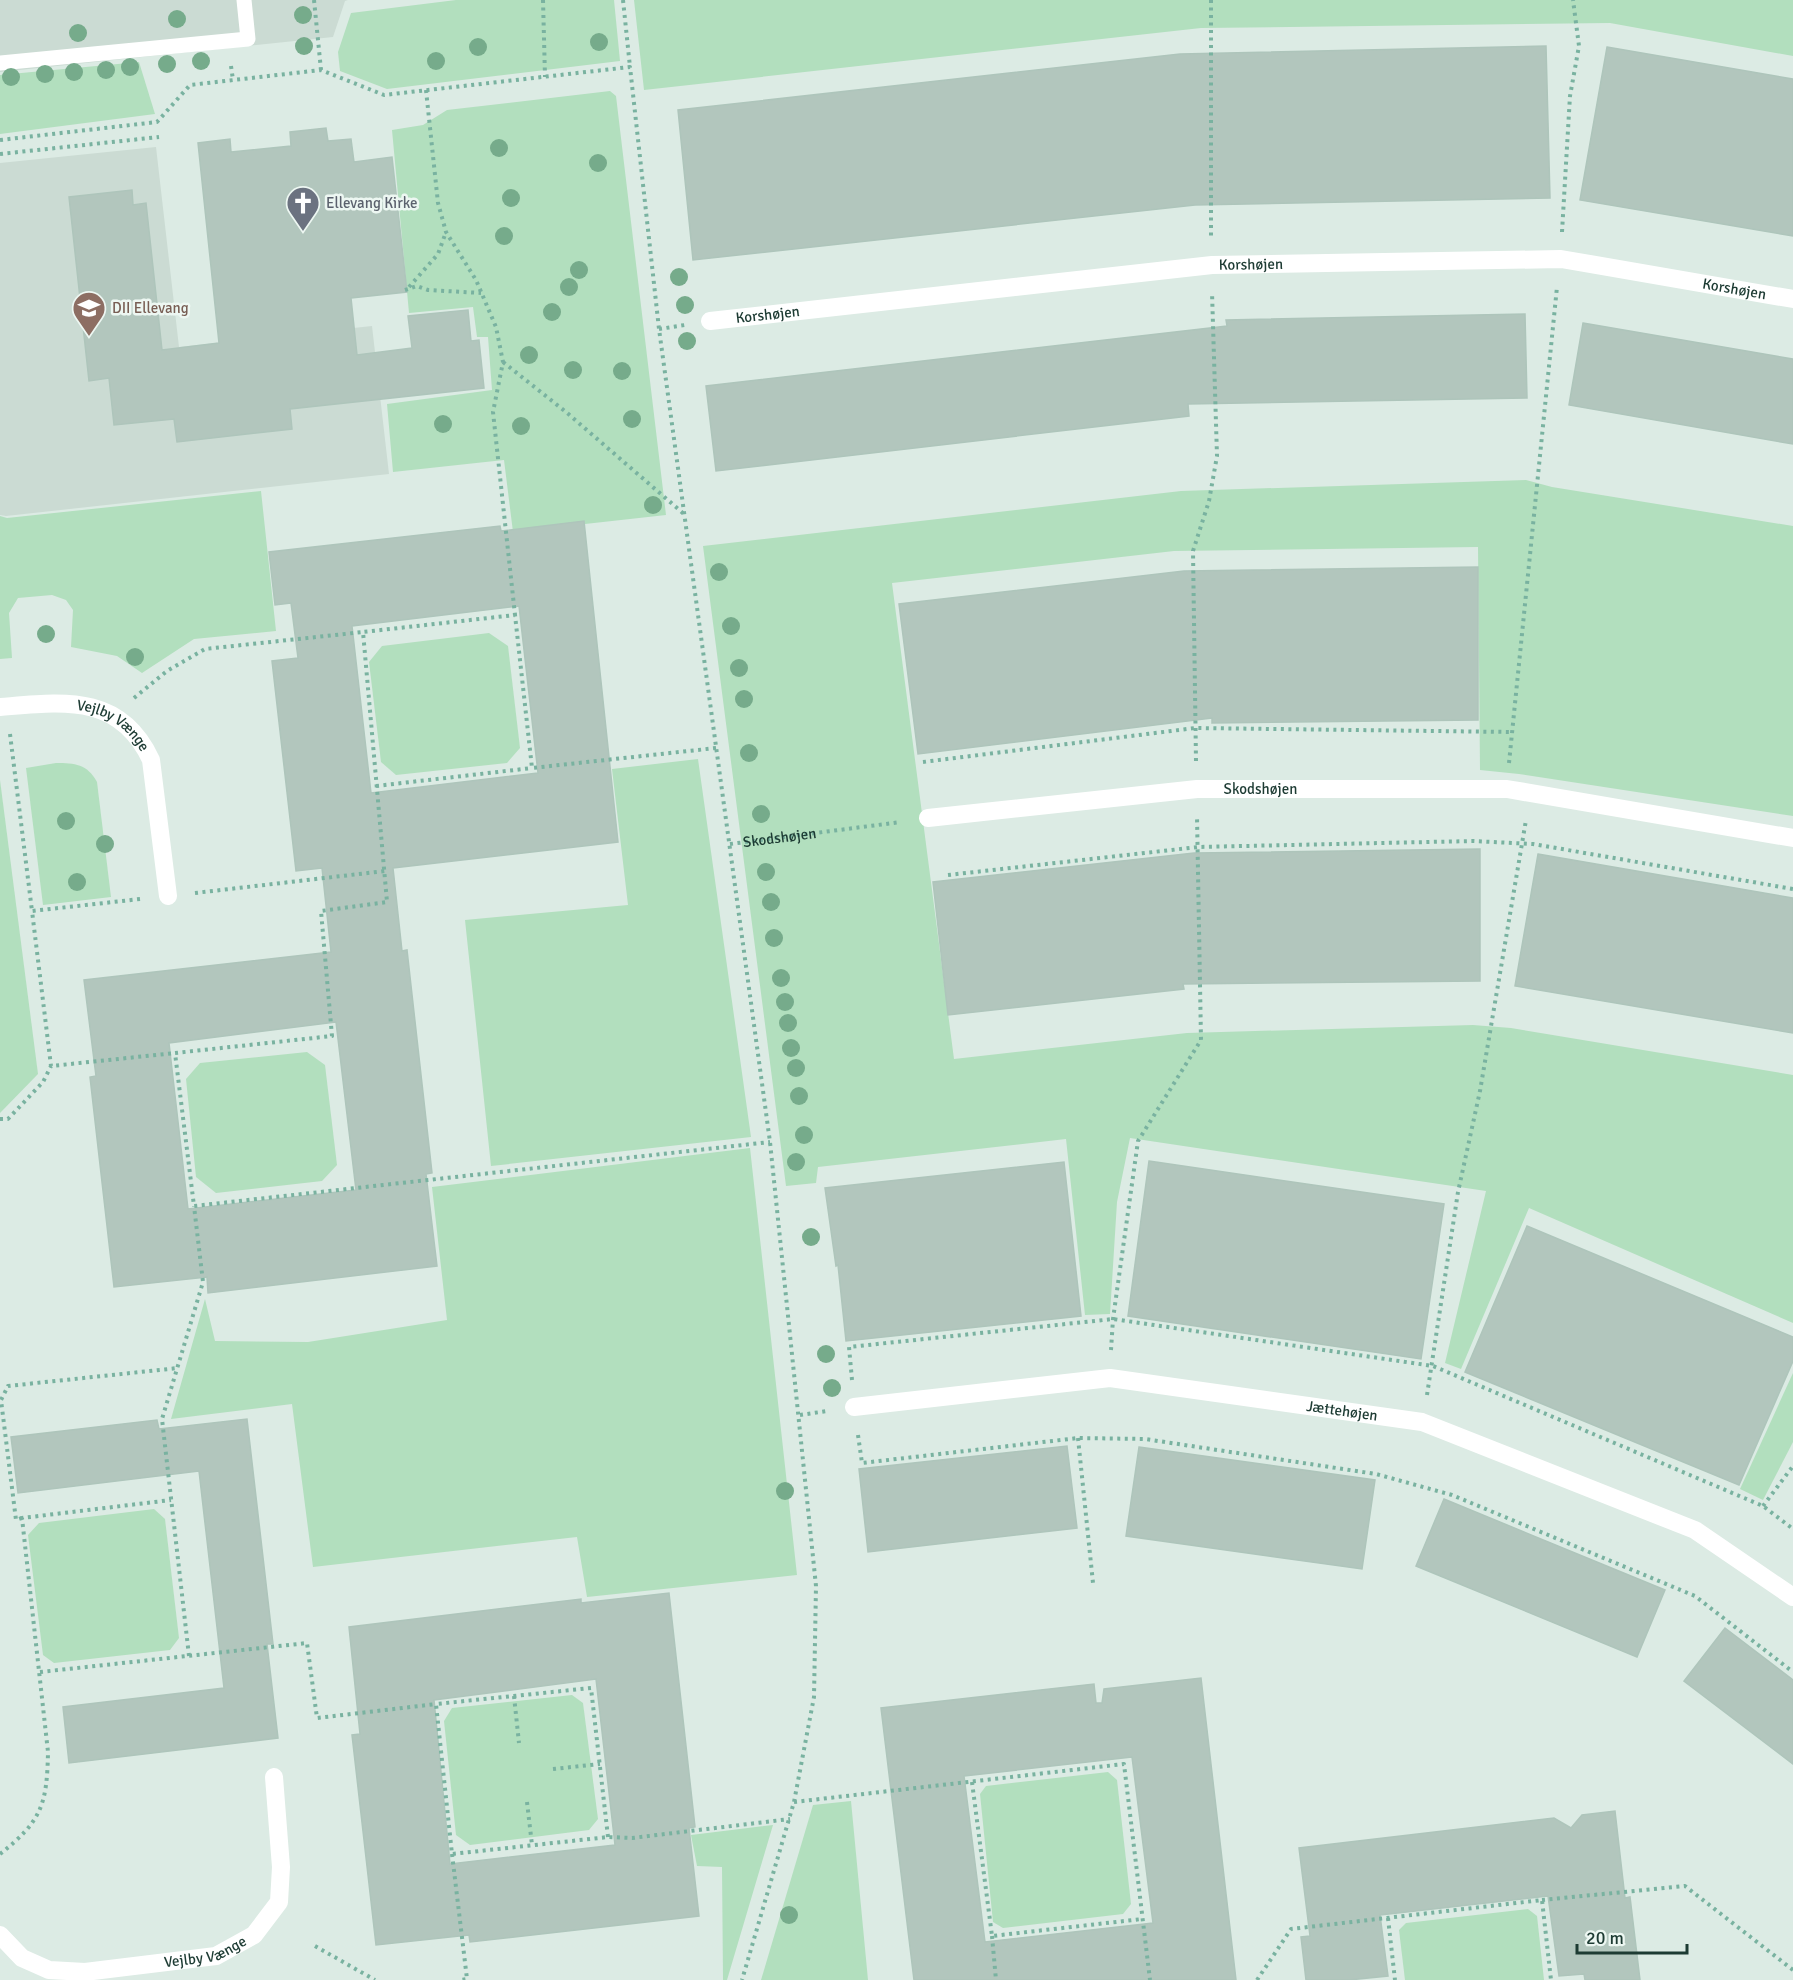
<svg xmlns="http://www.w3.org/2000/svg" width="1793" height="1980" font-family="Signika,sans-serif">
  <style>
    .built { fill: #cbdbd3 }
    .green { fill: #b2dfbe }
    .building { fill: #b2c6bd; stroke: #aec5bb; stroke-width: 1.5; fill-rule: evenodd }
    .lines { fill: none; stroke-linecap: round; stroke-linejoin: round }
    .path { stroke: #79b2a0; stroke-width: 4; stroke-dasharray: 3 4.5; stroke-linecap: butt }
    .service { stroke: #fff; stroke-width: 15 }
    .minor { stroke: #fff; stroke-width: 18 }
    .tree { fill: #76ab8b }
    .labels { text-anchor: middle; dominant-baseline: central; stroke-width: 5; stroke-linejoin: round; paint-order: stroke }
    .worship-label { font-size: 15px; fill: #5b616d; stroke: #edf7f2; text-anchor: start }
    .street-label { font-size: 15px; fill: #1d3b33; stroke: #edf7f2 }
    .education-label { font-size: 15px; fill: #785e54; stroke: #edf7f2; text-anchor: start }
  </style>
  <rect width="100%" height="100%" fill="#dcebe4"/>
  <g class="built">
    <path d="M0,0H348L345,1L333,37L0,72Z"/>
    <path d="M156,147L179,347L372,326L389,474L6,516L0,515V163Z"/>
  </g>
  <g class="green">
    <path d="M456,0H614L620,61L387,89L340,71L338,52L351,13Z"/>
    <path d="M634,0H1793V56L1610,23L1201,28L644,90Z"/>
    <path d="M139,62L155,114L0,134V75Z"/>
    <path d="M610,91L616,96L666,515L513,532L504,460L393,472L387,404L492,390L488,337H477L473,307L409,313L392,130L423,125L447,110Z"/>
    <path d="M1526,480L1552,487L1793,526V816L1519,774L1480,770L1478,547L1174,551L892,583L954,1059L1187,1033L1473,1025L1511,1028L1793,1075V1323L1529,1208L1461,1369L1445,1363L1486,1191L1130,1138L1117,1202L1110,1314L1085,1315L1066,1139L818,1167L816,1183L786,1186L703,546L1181,491Z"/>
    <path d="M261,491L276,631L194,639L142,673L117,656L71,647L73,610L66,600L52,595L18,598L9,613L12,658L0,659V516L7,518Z"/>
    <path d="M489,633L508,646L520,748L507,763L396,775L381,762L369,662L382,646Z"/>
    <path d="M698,759L751,1137L491,1166L465,920L628,905L612,769Z"/>
    <path d="M56,763C75,763 87,764 97,782L111,897L43,905L26,768Z"/>
    <path d="M0,780L38,1074L0,1113Z"/>
    <path d="M307,1052L325,1065L337,1165L322,1181L216,1193L196,1177L186,1079L200,1063Z"/>
    <path d="M750,1148L797,1575L587,1597L577,1537L313,1567L292,1404L171,1419L205,1299L215,1341L308,1342L447,1320L432,1187Z"/>
    <path d="M1793,1373V1442L1763,1500L1740,1489Z"/>
    <path d="M154,1509L165,1519L179,1638L170,1650L54,1663L43,1655L28,1535L39,1523Z"/>
    <path d="M572,1695L583,1703L598,1819L589,1830L470,1845L456,1835L444,1721L452,1708Z"/>
    <path d="M1108,1772L1117,1780L1131,1904L1123,1914L1003,1928L993,1922L980,1794L986,1786Z"/>
    <path d="M851,1801L868,1980H761L813,1805Z"/>
    <path d="M773,1825L727,1980H723L722,1867L697,1866L691,1835Z"/>
    <path d="M1528,1909L1537,1916L1544,1980H1405L1399,1930L1406,1923Z"/>
  </g>
  <g class="building">
    <path d="M1546,46L1550,198L1195,205L693,260L678,110L1180,54Z"/>
    <path d="M1607,47L1793,79V236L1580,200Z"/>
    <path d="M326,128L328,141L351,139L354,162L392,157L407,292L351,298L357,355L412,348L408,316L468,310L471,341L479,340L484,388L290,409L292,429L177,442L174,419L114,425L109,378L89,381L69,197L132,190L133,205L146,203L162,350L219,343L198,143L230,139L231,152L291,146L290,132Z"/>
    <path d="M1525,314L1527,398L1188,404L1189,416L716,471L706,386L1227,326L1226,320Z"/>
    <path d="M1583,323L1793,359V444L1569,405Z"/>
    <path d="M584,521L618,842L393,868L402,951L407,950L432,1173L426,1174L437,1266L208,1293L207,1277L114,1287L90,1077L96,1076L84,980L331,952L322,868L296,871L272,661L298,658L291,603L275,605L269,552L500,526L501,531ZM519,606L538,773L371,793L352,626ZM336,1022L356,1190L188,1209L169,1043Z"/>
    <path d="M1478,567V720L1212,723V718L918,754L899,604L1184,571Z"/>
    <path d="M1480,849V981L1183,984L1184,989L948,1015L933,882L1194,853Z"/>
    <path d="M1538,854L1793,898V1033L1515,986Z"/>
    <path d="M1149,1161L1444,1204L1421,1359L1128,1316Z"/>
    <path d="M1064,1162L1081,1316L846,1341L838,1265L836,1266L825,1188Z"/>
    <path d="M1527,1226L1793,1337V1361L1739,1485L1465,1372Z"/>
    <path d="M247,1419L273,1644H267L278,1738L69,1763L63,1707L224,1688L199,1471L18,1493L11,1437L157,1420L159,1429Z"/>
    <path d="M1067,1446L1077,1528L868,1552L859,1469Z"/>
    <path d="M1139,1447L1375,1480L1362,1569L1126,1536Z"/>
    <path d="M1444,1499L1665,1590L1637,1657L1416,1566Z"/>
    <path d="M669,1593L695,1827L689,1828L699,1916L470,1942L469,1935L376,1945L352,1735L360,1734L349,1627L581,1599V1603ZM596,1679L615,1845L450,1864L434,1700Z"/>
    <path d="M1725,1628L1793,1680V1764L1684,1681Z"/>
    <path d="M1201,1678L1236,1980H914L881,1708L1094,1684L1096,1703H1102L1104,1689ZM1132,1757L1153,1923L985,1942L964,1776Z"/>
    <path d="M1615,1811L1625,1898L1630,1897L1640,1980H1585L1584,1974L1559,1976L1548,1896L1380,1915L1388,1976L1349,1980H1306L1301,1937L1310,1936L1299,1848L1554,1818L1571,1828L1582,1815Z"/>
  </g>
  <g class="lines">
    <g class="path">
      <path d="M314,0L321,70"/>
      <path d="M543,0L545,77"/>
      <path d="M623,0L630,67"/>
      <path d="M1211,0V239"/>
      <path d="M231,66L233,80"/>
      <path d="M426,90L438,203L446,232L476,280L496,327L503,362L493,412L515,615"/>
      <path d="M0,140L157,122L190,85L321,70L384,95L630,67L659,329L770,1142L816,1586L814,1697L794,1802L742,1980"/>
      <path d="M0,154L159,137"/>
      <path d="M1562,232L1570,96L1579,46L1573,0"/>
      <path d="M409,287L438,254L446,232"/>
      <path d="M405,290L417,286L428,290L481,293"/>
      <path d="M659,329L685,325"/>
      <path d="M503,362L566,412L684,514"/>
      <path d="M134,698L167,671L205,649L363,632"/>
      <path d="M10,734L32,911"/>
      <path d="M716,748L532,768L515,615L363,632L387,902L321,911L332,1036L175,1053L194,1206L770,1142"/>
      <path d="M1196,761L1193,551L1209,501L1217,456L1212,292"/>
      <path d="M923,762L1195,728L1513,732"/>
      <path d="M1509,763L1557,287"/>
      <path d="M376,786L532,768"/>
      <path id="s1" d="M730,844L901,822"/>
      <path d="M948,875L1198,847L1474,841L1533,844L1793,889"/>
      <path d="M195,893L385,871"/>
      <path d="M140,899L32,911L51,1066L175,1053"/>
      <path d="M0,1119H8L43,1082L51,1066"/>
      <path d="M1111,1350L1113,1319L1138,1141L1201,1040L1197,816"/>
      <path d="M852,1380L849,1347L1113,1319L1433,1366L1763,1506L1793,1529"/>
      <path d="M1427,1395L1458,1192L1480,1091L1526,820"/>
      <path d="M800,1415L827,1411"/>
      <path d="M858,1435L862,1463L1078,1438L1145,1439L1376,1474L1452,1495L1695,1596L1793,1672"/>
      <path d="M1078,1438L1093,1583"/>
      <path d="M1763,1506L1793,1466"/>
      <path d="M22,1518L16,1520L1,1400L8,1386L178,1368"/>
      <path d="M189,1656L162,1419L203,1282L194,1206"/>
      <path d="M40,1672L307,1643L317,1718L436,1704"/>
      <path d="M514,1696L519,1743"/>
      <path d="M553,1769L600,1764"/>
      <path d="M972,1782L992,1936L1142,1919"/>
      <path d="M527,1802L532,1845"/>
      <path d="M794,1802L1124,1764L1150,1980"/>
      <path d="M608,1837L591,1688L436,1704L452,1854L608,1837L632,1838L790,1819"/>
      <path d="M0,1854C42,1821 47,1804 48,1752L22,1518L171,1500"/>
      <path d="M452,1854L467,1979L460,1980"/>
      <path d="M1542,1900L1685,1886L1793,1970"/>
      <path d="M1388,1918L1395,1980"/>
      <path d="M992,1936L996,1980"/>
      <path d="M315,1946L375,1980"/>
      <path d="M1257,1980L1291,1929L1542,1900L1551,1980"/>
    </g>
    <path class="service" d="M0,63L248,39L244,0"/>
    <g class="minor">
      <path id="s2" d="M710,321L1212,265L1561,259L1793,299"/>
      <path id="s3" d="M0,707C63,702 120,693 151,760L168,896"/>
      <path id="s4" d="M928,818L1197,789H1507L1793,838"/>
      <path id="s5" d="M854,1407L1110,1378L1422,1422L1695,1530L1793,1597"/>
      <path id="s6" d="M0,1935L22,1958L49,1970L85,1972L216,1956L254,1935L279,1902L281,1867L274,1777"/>
    </g>
  </g>
  <g class="tree">
    <circle cx="303" cy="15" r="9"/>
    <circle cx="177" cy="19" r="9"/>
    <circle cx="78" cy="33" r="9"/>
    <circle cx="599" cy="42" r="9"/>
    <circle cx="304" cy="46" r="9"/>
    <circle cx="478" cy="47" r="9"/>
    <circle cx="201" cy="61" r="9"/>
    <circle cx="436" cy="61" r="9"/>
    <circle cx="167" cy="64" r="9"/>
    <circle cx="130" cy="67" r="9"/>
    <circle cx="106" cy="70" r="9"/>
    <circle cx="74" cy="72" r="9"/>
    <circle cx="45" cy="74" r="9"/>
    <circle cx="11" cy="77" r="9"/>
    <circle cx="499" cy="148" r="9"/>
    <circle cx="598" cy="163" r="9"/>
    <circle cx="511" cy="198" r="9"/>
    <circle cx="504" cy="236" r="9"/>
    <circle cx="579" cy="270" r="9"/>
    <circle cx="679" cy="277" r="9"/>
    <circle cx="569" cy="287" r="9"/>
    <circle cx="685" cy="305" r="9"/>
    <circle cx="552" cy="312" r="9"/>
    <circle cx="687" cy="341" r="9"/>
    <circle cx="529" cy="355" r="9"/>
    <circle cx="573" cy="370" r="9"/>
    <circle cx="622" cy="371" r="9"/>
    <circle cx="632" cy="419" r="9"/>
    <circle cx="443" cy="424" r="9"/>
    <circle cx="521" cy="426" r="9"/>
    <circle cx="653" cy="505" r="9"/>
    <circle cx="719" cy="572" r="9"/>
    <circle cx="731" cy="626" r="9"/>
    <circle cx="46" cy="634" r="9"/>
    <circle cx="135" cy="657" r="9"/>
    <circle cx="739" cy="668" r="9"/>
    <circle cx="744" cy="699" r="9"/>
    <circle cx="749" cy="753" r="9"/>
    <circle cx="761" cy="814" r="9"/>
    <circle cx="66" cy="821" r="9"/>
    <circle cx="105" cy="844" r="9"/>
    <circle cx="766" cy="872" r="9"/>
    <circle cx="77" cy="882" r="9"/>
    <circle cx="771" cy="902" r="9"/>
    <circle cx="774" cy="938" r="9"/>
    <circle cx="781" cy="978" r="9"/>
    <circle cx="785" cy="1002" r="9"/>
    <circle cx="788" cy="1023" r="9"/>
    <circle cx="791" cy="1048" r="9"/>
    <circle cx="796" cy="1068" r="9"/>
    <circle cx="799" cy="1096" r="9"/>
    <circle cx="804" cy="1135" r="9"/>
    <circle cx="796" cy="1162" r="9"/>
    <circle cx="811" cy="1237" r="9"/>
    <circle cx="826" cy="1354" r="9"/>
    <circle cx="832" cy="1388" r="9"/>
    <circle cx="785" cy="1491" r="9"/>
    <circle cx="789" cy="1915" r="9"/>
  </g>
  <defs>
    <symbol id="church-pin" viewBox="-11 -11 22 30"><path d="M0 17L-7.5 6A9.5 9.5 0 1 1 7.5 6Z" fill="#6b7280" stroke="#edf7f2"/><path d="M-1.2-6h2.4v3.5h3.3v2.4h-3.3V6h-2.4V-.1h-3.3v-2.4h3.3Z" fill="#fff"/></symbol>
    <symbol id="school-pin" viewBox="-11 -11 22 30"><path d="M0 17L-7.5 6A9.5 9.5 0 1 1 7.5 6Z" fill="#8d6e63" stroke="#edf7f2"/><path d="M0-5L7-2L0 1L-7-2ZM-4 1L0 2.5L4 1V4Q0 6-4 4Z" fill="#fff"/></symbol>
  </defs>
  <g fill-rule="evenodd">
    <use href="#church-pin" x="284" y="184" width="38" height="52"/>
    <use href="#school-pin" x="70" y="289" width="38" height="52"/>
  </g>
  <g class="labels">
    <g class="worship-label">
      <text x="326" y="203">Ellevang Kirke</text>
    </g>
    <g class="street-label">
      <text stroke="none"><textPath href="#s2" startOffset="544">Korshøjen</textPath></text>
      <text stroke="none"><textPath href="#s2" startOffset="1030">Korshøjen</textPath></text>
      <text stroke="none"><textPath href="#s2" startOffset="58">Korshøjen</textPath></text>
      <text stroke="none"><textPath href="#s3" startOffset="120">Vejlby Vænge</textPath></text>
      <text stroke="none"><textPath href="#s4" startOffset="334">Skodshøjen</textPath></text>
      <text stroke="none"><textPath href="#s1" startOffset="50">Skodshøjen</textPath></text>
      <text stroke="none"><textPath href="#s5" startOffset="492">Jættehøjen</textPath></text>
      <text stroke="none"><textPath href="#s6" startOffset="220">Vejlby Vænge</textPath></text>
    </g>
    <g class="education-label">
      <text x="112" y="308">DII Ellevang</text>
    </g>
  </g>
  <path d="M1577 1944v9h110v-9" fill="none" stroke="#1d3b33" stroke-width="3"/>
  <text x="1586" y="1944" font-size="18" fill="#1d3b33" stroke="#edf7f2" stroke-width="4.5" paint-order="stroke">20 m</text>
</svg>
